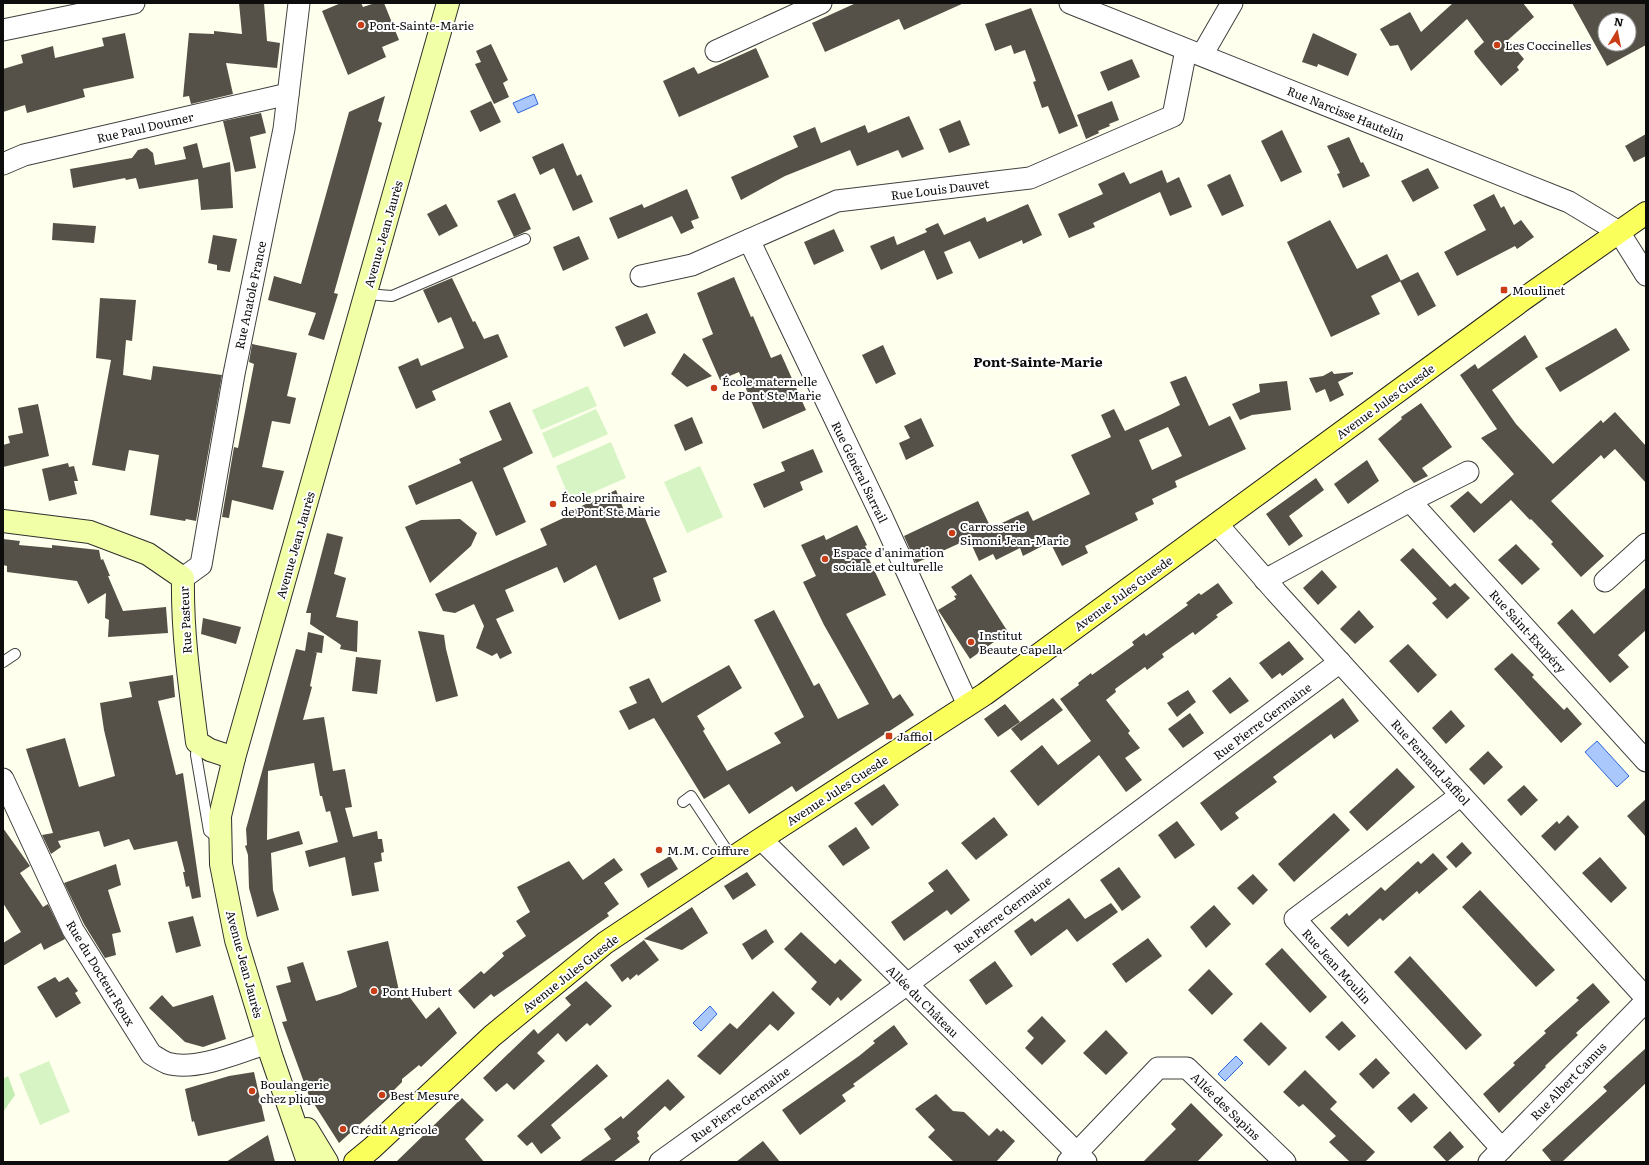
<svg xmlns="http://www.w3.org/2000/svg" width="1649" height="1165" font-family="Literata,serif">
  <style>
    .green { fill: #c1edb2 }
    .pitch { fill: #d7f4c4 }
    .water { fill: #abc8fc; stroke: #2b66da }
    .building { fill: #565148; fill-rule: evenodd }
    .lines { fill: none; stroke-linecap: round; stroke-linejoin: round }
    .service-casing { stroke: #404040; stroke-width: 12 }
    .minor-casing { stroke: #404040; stroke-width: 23 }
    .secondary-casing { stroke: #2f2f2f; stroke-width: 24 }
    .primary-casing { stroke: #1e1e1e; stroke-width: 24 }
    .service { stroke: #fff; stroke-width: 10 }
    .minor { stroke: #fff; stroke-width: 21 }
    .secondary { stroke: #f1ffa7; stroke-width: 22 }
    .primary { stroke: #fbff5c; stroke-width: 22 }
    .poi-dot { fill: #ca3e17; stroke: #fff; stroke-width: 1.5 }
    .labels { text-anchor: middle; dominant-baseline: central; stroke-width: 4; stroke-linejoin: round; paint-order: stroke }
    .poi-label { font-size: 12px; fill: #0d0d0d; stroke: #fff; text-anchor: start }
    .street-label { font-size: 12px; fill: #0d0d0d; stroke: #fff }
    .quarter-label { font-size: 14px; font-weight: bold; fill: #0d0d0d; stroke: #fff }
  </style>
  <rect width="100%" height="100%" fill="#feffec"/>
  <path class="green" d="M8,1076L15,1095L3,1112V1079Z"/>
  <g class="pitch">
    <path d="M588,386L597,406L541,430L532,410Z"/>
    <path d="M596,409L608,434L553,458L542,433Z"/>
    <path d="M611,442L626,478L571,502L556,466Z"/>
    <path d="M700,466L723,517L687,533L664,482Z"/>
    <path d="M49,1061L70,1112L40,1125L19,1074Z"/>
  </g>
  <g class="water">
    <path d="M534,94L538,104L518,113L513,103Z"/>
    <path d="M1597,741L1629,776L1617,787L1585,752Z"/>
    <path d="M710,1006L717,1014L701,1031L693,1023Z"/>
    <path d="M1236,1056L1243,1063L1225,1081L1218,1074Z"/>
  </g>
  <g class="building">
    <path d="M239,3H264L267,41L280,43L277,68L226,63L233,94L191,104L189,96L183,97L189,33L214,34V31L242,34Z"/>
    <path d="M341,3H361L363,7L375,3H384L399,40L382,47L386,57L348,75L322,11Z"/>
    <path d="M856,3H964L904,30L899,19L825,52L812,23Z"/>
    <path d="M1453,3H1523L1534,17L1508,40L1524,59L1517,67L1519,70L1501,86L1475,54L1474,51L1484,42L1467,19L1411,71L1398,45L1390,46L1380,29L1410,12L1421,32Z"/>
    <path d="M1572,3H1646V45L1607,66ZM1605,20H1629V44H1605Z"/>
    <path d="M1031,8L1078,126L1059,134L1048,106L1042,108L1033,82L1036,81L1025,50L1014,54L1011,45L995,51L985,24Z"/>
    <path d="M125,33L134,78L83,89L85,97L27,113L25,105L3,112V69L23,63L21,55L53,46L55,58L104,46L102,38Z"/>
    <path d="M1313,33L1357,54L1348,76L1318,64L1317,67L1302,62Z"/>
    <path d="M491,44L508,80L503,83L509,97L494,104L475,64L481,62L476,51Z"/>
    <path d="M756,48L769,77L679,117L663,81L694,67L698,74Z"/>
    <path d="M1132,59L1140,77L1108,91L1100,72Z"/>
    <path d="M385,96L378,121L382,123L334,293L338,294L324,340L308,335L316,313L268,300L274,276L301,284L349,112Z"/>
    <path d="M491,101L501,122L480,132L470,111Z"/>
    <path d="M1112,101L1119,120L1109,124L1110,126L1098,131L1099,133L1086,139L1077,115Z"/>
    <path d="M261,113L266,133L250,137L256,168L235,172L223,121Z"/>
    <path d="M909,116L924,149L902,158L898,150L857,166L850,150L785,176L741,200L731,177L798,147L793,136L815,127L821,143L865,125L868,133Z"/>
    <path d="M960,120L970,145L949,153L939,129Z"/>
    <path d="M1282,130L1302,172L1281,182L1261,141Z"/>
    <path d="M1646,134V156L1634,162L1625,146Z"/>
    <path d="M1349,137L1361,163L1363,162L1370,176L1343,188L1337,174L1340,173L1327,146Z"/>
    <path d="M197,143L203,168L230,162L233,208L201,210L198,179L139,189L136,178L126,180L125,178L73,188L70,169L132,158L138,150L147,148L153,153L155,165L186,159L183,147Z"/>
    <path d="M563,143L577,176L581,174L593,202L573,211L554,168L540,175L532,157Z"/>
    <path d="M1428,168L1439,188L1413,202L1401,181Z"/>
    <path d="M1162,170L1167,183L1179,177L1192,207L1170,216L1160,192L1093,223L1095,227L1069,238L1058,214L1103,194L1098,184L1124,172L1130,184Z"/>
    <path d="M1230,174L1244,206L1222,216L1207,185Z"/>
    <path d="M687,189L699,218L691,221L694,228L681,234L672,216L618,239L609,218L642,204L644,208Z"/>
    <path d="M515,193L531,229L514,237L497,201Z"/>
    <path d="M1494,194L1501,208L1504,206L1514,225L1521,220L1534,237L1517,249L1515,246L1457,276L1444,252L1486,230L1473,205Z"/>
    <path d="M446,204L458,226L439,236L427,214Z"/>
    <path d="M1028,204L1042,235L1023,244L1022,240L979,259L970,241L944,252L953,273L937,280L924,250L881,270L870,246L894,236L897,245L927,232L925,229L938,223L944,235L985,217L987,222Z"/>
    <path d="M1330,220L1357,269L1387,254L1401,281L1371,296L1380,314L1331,337L1287,242Z"/>
    <path d="M53,223L96,226L94,243L52,240Z"/>
    <path d="M834,229L844,251L814,265L804,242Z"/>
    <path d="M213,235L237,239L230,272L217,270V265L208,263Z"/>
    <path d="M579,236L589,259L563,271L553,247Z"/>
    <path d="M1418,272L1436,306L1418,316L1400,281Z"/>
    <path d="M734,277L751,317L753,316L771,358L781,354L806,410L763,429L739,372L720,380L702,339L713,334L697,293Z"/>
    <path d="M452,278L473,322L475,321L484,339L498,334L508,357L432,391L436,400L416,409L398,367L418,358L421,366L464,348L451,317L438,323L423,290Z"/>
    <path d="M100,298L136,300L132,341L126,340L123,375L151,380L153,366L222,375L196,521L186,519L185,521L150,515L159,455L129,450L125,471L92,465L111,360L96,358Z"/>
    <path d="M647,313L656,333L624,347L615,327Z"/>
    <path d="M1616,328L1630,350L1560,392L1545,368Z"/>
    <path d="M1525,335L1538,357L1492,390L1516,424L1553,464L1601,420L1603,423L1615,412L1646,446V483L1615,449L1604,459L1601,455L1551,501L1604,556L1581,577L1551,544L1553,542L1531,519L1530,520L1511,500L1474,533L1450,506L1468,491L1481,504L1514,474L1481,438L1497,429L1460,375L1475,364L1478,369Z"/>
    <path d="M252,344L297,353L287,396L296,398L290,424L272,421L262,467L284,471L273,510L232,500L229,518L222,517L234,447L238,448L254,364L249,362Z"/>
    <path d="M883,345L896,374L876,384L862,355Z"/>
    <path d="M684,353L712,376L687,387L671,374Z"/>
    <path d="M1332,371L1334,374L1353,372V374L1338,382L1344,395L1330,402L1325,389L1316,393L1309,378L1323,376Z"/>
    <path d="M1186,376L1209,426L1230,416L1246,449L1175,481L1177,487L1152,499L1154,504L1135,513L1138,520L1085,546L1088,553L1062,566L1050,542L1023,556L1020,548L996,560L993,554L979,561L969,539L916,563L904,536L978,501L991,528L1028,511L1033,521L1090,494L1071,455L1111,437L1101,415L1114,409L1125,431L1162,414L1180,405L1170,382ZM1168,427L1182,456L1152,470L1139,440Z"/>
    <path d="M1287,381L1291,410L1252,415L1240,420L1232,404L1260,392L1259,384Z"/>
    <path d="M510,402L533,453L503,468L526,522L496,536L472,481L416,505L408,486L461,463L459,459L502,440L489,411Z"/>
    <path d="M1421,403L1452,447L1422,468L1428,476L1414,483L1378,439L1402,419L1401,417Z"/>
    <path d="M38,404L49,456L3,467V445L10,443L8,436L23,433L18,408Z"/>
    <path d="M692,417L703,443L685,451L674,425Z"/>
    <path d="M921,418L934,446L906,460L899,443L910,438L904,426Z"/>
    <path d="M813,449L823,472L800,482L803,490L764,508L753,484L785,471L781,462Z"/>
    <path d="M1367,460L1379,481L1348,504L1334,484Z"/>
    <path d="M68,463L69,467L74,466L78,481H74L77,494L49,501L42,469Z"/>
    <path d="M1316,478L1324,490L1289,516L1303,536L1289,546L1266,514Z"/>
    <path d="M616,490L625,513L640,506L667,572L653,578L661,601L619,620L596,565L564,583L557,567L505,590L514,611L496,619L512,653L500,659L497,653L492,656L476,648L484,626L474,604L455,613L443,611L435,594L547,545L540,529L574,513L573,510Z"/>
    <path d="M460,519L477,533L471,546L430,583L405,527L421,520Z"/>
    <path d="M857,525L867,545L865,546L869,554L867,555L886,595L846,614L893,699L900,694L914,715L796,792L792,786L749,814L729,784L704,799L654,718L629,730L619,711L637,703L629,687L649,678L662,703L729,665L742,688L697,716L705,729L703,731L727,771L781,743L774,733L804,717L754,620L774,610L814,686L819,683L838,719L869,704L824,625L803,582L816,576L801,545L824,535L826,540Z"/>
    <path d="M327,533L343,537L334,574L346,578L336,617L358,621L357,652L340,649L341,645L310,624L311,613H306Z"/>
    <path d="M3,539L20,541L19,545L52,548V545L99,550L101,560L103,559L110,576H108L123,611L166,607L168,633L108,637L109,620L105,618L106,593L88,604L77,581L7,572V566L3,565Z"/>
    <path d="M1516,544L1540,569L1522,585L1498,560Z"/>
    <path d="M1413,548L1450,587L1455,583L1470,598L1447,619L1432,603L1437,599L1400,560Z"/>
    <path d="M1322,570L1337,587L1318,605L1303,588Z"/>
    <path d="M971,574L1008,632L970,659L938,610L956,599L954,596L957,595L951,587Z"/>
    <path d="M1218,583L1233,603L1216,615L1218,617L1195,635L1193,632L1162,654L1164,657L1147,670L1145,667L1115,689L1116,692L1106,700L1130,731L1128,733L1140,748L1125,758L1142,780L1126,792L1099,755L1038,806L1010,771L1042,745L1058,765L1091,741L1060,699L1079,685L1078,683L1091,673L1092,675L1134,645L1132,642L1144,633L1146,636L1188,605L1186,603L1199,593L1201,595Z"/>
    <path d="M1646,587V630L1618,655L1629,667L1610,683L1557,623L1572,609L1594,634Z"/>
    <path d="M1359,610L1374,627L1355,644L1340,629Z"/>
    <path d="M203,618L241,627L236,644L201,634Z"/>
    <path d="M418,631L444,635L446,649L458,696L436,702Z"/>
    <path d="M308,632L324,636L322,653L314,652H317L310,686L312,687L303,720L324,717L333,771L345,769L352,807L345,808L353,837L377,831L378,839H382L384,852L381,853L382,861L374,863L379,891L352,896L345,857L309,867L305,851L338,842L330,811L326,812L322,796H320L314,763L268,771L267,840L299,831L303,844L271,853L273,890L279,910L257,917L249,888L248,855L245,846L247,845L246,829L296,649L305,651Z"/>
    <path d="M1289,641L1304,659L1282,676L1280,673L1272,679L1259,663Z"/>
    <path d="M1408,644L1437,675L1418,693L1389,661Z"/>
    <path d="M1512,653L1534,675L1532,677L1564,710L1567,707L1582,724L1561,743L1494,669Z"/>
    <path d="M356,657L381,660L377,694L352,691Z"/>
    <path d="M173,675L175,697L158,701L176,775L183,773L201,897L192,899L189,886L186,887L183,872H185L177,841L134,850L129,839L104,847L99,831L58,841L61,847L51,854L42,835L53,833L26,749L65,738L79,787L115,776L104,730L100,703L132,697L129,682Z"/>
    <path d="M1230,677L1249,701L1230,714L1212,691Z"/>
    <path d="M1188,690L1196,702L1177,717L1167,703Z"/>
    <path d="M1053,698L1063,710L1021,741L1011,729Z"/>
    <path d="M1343,698L1359,721L1334,739L1331,734L1273,777L1277,782L1235,813L1239,818L1221,831L1200,803Z"/>
    <path d="M1005,704L1020,722L998,737L984,719Z"/>
    <path d="M1451,710L1465,726L1446,744L1432,728Z"/>
    <path d="M1190,713L1204,733L1183,748L1168,729Z"/>
    <path d="M1488,751L1503,767L1484,785L1469,769Z"/>
    <path d="M1397,768L1415,787L1367,831L1349,812Z"/>
    <path d="M884,784L899,805L872,826L854,803Z"/>
    <path d="M1524,785L1538,800L1521,816L1507,800Z"/>
    <path d="M1646,799V837L1627,816Z"/>
    <path d="M1334,813L1350,830L1294,882L1278,864Z"/>
    <path d="M1568,815L1579,827L1555,851L1541,836L1557,821L1559,824Z"/>
    <path d="M994,817L1008,835L976,860L961,843Z"/>
    <path d="M1177,821L1195,845L1175,859L1158,835Z"/>
    <path d="M856,827L870,848L843,866L828,846Z"/>
    <path d="M3,828L30,866L20,873L43,907L48,904L65,939L44,950L41,943L3,966V943L21,932L3,903Z"/>
    <path d="M1462,842L1472,853L1456,868L1446,857Z"/>
    <path d="M1433,853L1448,869L1419,894L1417,891L1383,921L1380,918L1348,947L1330,928L1347,913L1349,916L1381,887L1385,891L1418,861L1421,864Z"/>
    <path d="M670,856L678,869L648,888L640,874Z"/>
    <path d="M1600,857L1627,888L1611,903L1582,873Z"/>
    <path d="M614,858L623,870L604,883L619,904L607,913L609,916L494,997L491,994L474,1009L458,991L481,971L484,974L504,956L502,953L526,936L516,921L530,912L517,887L569,861L583,880Z"/>
    <path d="M116,864L121,885L108,890L121,932L112,934L116,955L105,958L84,924L64,883Z"/>
    <path d="M1119,867L1141,897L1122,911L1100,880Z"/>
    <path d="M947,869L970,900L951,915L947,910L904,941L891,922L934,891L928,883Z"/>
    <path d="M747,872L756,885L733,900L724,886Z"/>
    <path d="M1253,874L1268,890L1253,905L1237,888Z"/>
    <path d="M1480,890L1555,970L1536,987L1462,907Z"/>
    <path d="M1069,898L1085,919L1111,903L1118,912L1077,942L1067,929L1031,956L1014,931L1032,918L1035,922Z"/>
    <path d="M1214,905L1231,924L1206,948L1190,927Z"/>
    <path d="M692,907L708,933L682,950L644,939Z"/>
    <path d="M193,916L201,946L176,953L168,922Z"/>
    <path d="M766,929L774,942L752,960L742,944Z"/>
    <path d="M801,932L835,964L840,959L862,980L841,1001L838,997L830,1006L811,989L817,982L784,949Z"/>
    <path d="M1148,938L1162,956L1126,983L1112,964Z"/>
    <path d="M644,940L659,960L638,976L637,974L630,980L628,977L622,982L610,965Z"/>
    <path d="M388,941L401,1000L408,995L426,1019L439,1007L457,1033L421,1067L419,1065L402,1079V1082L390,1094L391,1096L339,1143L309,1096L282,1022L287,1021L276,986L291,982L287,967L303,962L316,1001L340,994L357,987L347,951Z"/>
    <path d="M1282,948L1327,997L1310,1013L1265,964Z"/>
    <path d="M1410,956L1482,1035L1466,1050L1394,972Z"/>
    <path d="M995,961L1013,986L986,1005L969,980Z"/>
    <path d="M1209,969L1233,994L1212,1015L1188,990Z"/>
    <path d="M55,977L59,982L68,977L78,991L75,993L81,1003L56,1018L37,987Z"/>
    <path d="M586,981L612,1006L590,1026L587,1023L566,1042L558,1033L537,1053L545,1061L514,1090L507,1083L496,1092L483,1078L534,1029L538,1034L571,1005L565,998Z"/>
    <path d="M1593,983L1610,1002L1576,1033L1578,1035L1545,1066L1546,1067L1499,1113L1483,1094L1515,1065L1513,1063L1546,1033L1544,1031L1579,1000L1576,998Z"/>
    <path d="M773,991L795,1013L778,1031L770,1024L720,1075L697,1056L730,1023L737,1029Z"/>
    <path d="M162,995L173,1007L213,995L226,1039L203,1047L185,1042L149,1008Z"/>
    <path d="M1042,1016L1066,1041L1042,1065L1025,1048L1034,1038L1027,1031Z"/>
    <path d="M1342,1021L1356,1036L1339,1051L1325,1037Z"/>
    <path d="M1261,1022L1287,1048L1269,1066L1243,1040Z"/>
    <path d="M894,1025L908,1044L853,1084L855,1086L842,1095L846,1101L800,1135L782,1110L859,1056L875,1043L873,1041Z"/>
    <path d="M1106,1030L1128,1053L1106,1075L1083,1053Z"/>
    <path d="M1646,1048V1083L1562,1162H1552L1542,1150L1607,1091L1603,1087Z"/>
    <path d="M1376,1058L1390,1073L1373,1089L1359,1074Z"/>
    <path d="M597,1064L608,1076L551,1125L561,1138L541,1154L532,1142L527,1146L517,1136Z"/>
    <path d="M1305,1070L1337,1102L1330,1109L1375,1152L1365,1162H1350L1329,1142L1336,1136L1303,1104L1299,1107L1283,1092Z"/>
    <path d="M254,1072L265,1121L198,1136L194,1121L192,1122L185,1089L229,1076Z"/>
    <path d="M668,1079L685,1097L670,1111L665,1106L637,1132L639,1136L637,1138L640,1142L613,1162H579L611,1139L604,1129L621,1116L623,1119Z"/>
    <path d="M1414,1093L1428,1108L1411,1123L1397,1108Z"/>
    <path d="M936,1094L953,1111L964,1112L989,1136L997,1128L1001,1132L1003,1130L1015,1141L996,1162H954L928,1137L935,1130L915,1109Z"/>
    <path d="M462,1098L484,1120L465,1139L484,1162H396Z"/>
    <path d="M1191,1103L1223,1135L1197,1162H1143L1176,1129L1171,1124Z"/>
    <path d="M1450,1131L1464,1147L1447,1162L1433,1147Z"/>
    <path d="M268,1135L275,1162H226Z"/>
    <path d="M763,1141L780,1162H736Z"/>
  </g>
  <g class="lines">
    <defs>
      <g id="service">
        <path d="M366,294L392,296L525,239"/>
        <path d="M3,662L15,654"/>
        <path d="M197,742L196,755L209,831L219,839"/>
        <path d="M683,802L691,796L732,858"/>
      </g>
      <g id="minor">
        <path d="M1070,3L1569,202L1619,232L1646,275"/>
        <path d="M3,30L134,3"/>
        <path d="M716,51L821,3"/>
        <path d="M1202,55L1232,3"/>
        <path d="M3,164L24,155L288,94"/>
        <path d="M749,240L881,515L968,705"/>
        <path d="M641,276L692,265L837,201L1030,178L1173,116L1186,50"/>
        <path d="M1410,501L1646,761"/>
        <path d="M1217,524L1276,592L1646,998"/>
        <path d="M183,578L201,565L234,374L284,129L299,3"/>
        <path d="M1265,580L1410,501L1468,472"/>
        <path d="M1605,581L1646,544"/>
        <path d="M3,779L73,930L151,1054C156,1057 162,1061 167,1063C195,1072 240,1052 267,1043"/>
        <path d="M1461,795L1295,919L1502,1149"/>
        <path d="M761,839L1086,1162"/>
        <path d="M660,1162L913,980L1340,662"/>
        <path d="M1068,1162L1158,1068H1187L1285,1162"/>
        <path d="M1489,1162L1646,1001"/>
      </g>
      <g id="secondary">
        <path d="M3,521L90,532L148,554L183,578C182,633 190,688 197,742L210,750L234,758"/>
        <path d="M307,1129L327,1162"/>
        <path d="M308,1162L271,1055L236,940L221,864L220,816L234,758L448,3"/>
      </g>
      <path id="primary" d="M355,1162L372,1148L492,1036L605,943L761,839L985,694L1525,298L1646,213"/>
    </defs>
    <use href="#service" class="service-casing"/>
    <use href="#minor" class="minor-casing"/>
    <use href="#secondary" class="secondary-casing"/>
    <use href="#primary" class="primary-casing"/>
    <use href="#service" class="service"/>
    <use href="#minor" class="minor"/>
    <use href="#secondary" class="secondary"/>
    <use href="#primary" class="primary"/>
  </g>
  <g class="poi-dot">
    <circle cx="361" cy="25" r="4"/>
    <circle cx="1497" cy="45" r="4"/>
    <rect x="1500" y="286" width="8" height="8" rx="2"/>
    <circle cx="714" cy="388" r="4"/>
    <circle cx="553" cy="504" r="4"/>
    <circle cx="952" cy="533" r="4"/>
    <circle cx="825" cy="559" r="4"/>
    <circle cx="971" cy="642" r="4"/>
    <rect x="885" y="732" width="8" height="8" rx="2"/>
    <circle cx="659" cy="850" r="4"/>
    <circle cx="374" cy="991" r="4"/>
    <circle cx="252" cy="1091" r="4"/>
    <circle cx="382" cy="1095" r="4"/>
    <circle cx="343" cy="1129" r="4"/>
  </g>
  <g class="labels">
    <g class="poi-label">
      <text x="369" y="25">Pont-Sainte-Marie</text>
      <text x="1505" y="45">Les Coccinelles</text>
      <text x="1512" y="290">Moulinet</text>
      <text x="722" y="381">École maternelle<tspan x="722" dy="14">de Pont Ste Marie</tspan></text>
      <text x="561" y="497">École primaire<tspan x="561" dy="14">de Pont Ste Marie</tspan></text>
      <text x="960" y="526">Carrosserie<tspan x="960" dy="14">Simoni Jean-Marie</tspan></text>
      <text x="833" y="552">Espace d'animation<tspan x="833" dy="14">sociale et culturelle</tspan></text>
      <text x="979" y="635">Institut<tspan x="979" dy="14">Beaute Capella</tspan></text>
      <text x="897" y="736">Jaffiol</text>
      <text x="667" y="850">M.M. Coiffure</text>
      <text x="382" y="991">Pont Hubert</text>
      <text x="260" y="1084">Boulangerie<tspan x="260" dy="14">chez plique</tspan></text>
      <text x="390" y="1095">Best Mesure</text>
      <text x="351" y="1129">Crédit Agricole</text>
    </g>
    <g class="street-label">
      <text transform="translate(1346 113) rotate(22)">Rue Narcisse Hautelin</text>
      <text transform="translate(145 127) rotate(-13)">Rue Paul Doumer</text>
      <text transform="translate(940 189) rotate(-7)">Rue Louis Dauvet</text>
      <text transform="translate(383 234) rotate(-74)">Avenue Jean Jaurès</text>
      <text transform="translate(250 295) rotate(-78)">Rue Anatole France</text>
      <text transform="translate(1385 401) rotate(-36)">Avenue Jules Guesde</text>
      <text transform="translate(860 472) rotate(64)">Rue Général Sarrail</text>
      <text transform="translate(295 545) rotate(-74)">Avenue Jean Jaurès</text>
      <text transform="translate(1123 593) rotate(-36)">Avenue Jules Guesde</text>
      <text transform="translate(185 620) rotate(-93)">Rue Pasteur</text>
      <text transform="translate(1528 631) rotate(48)">Rue Saint-Exupéry</text>
      <text transform="translate(1262 721) rotate(-37)">Rue Pierre Germaine</text>
      <text transform="translate(1431 762) rotate(48)">Rue Fernand Jaffiol</text>
      <text transform="translate(837 790) rotate(-33)">Avenue Jules Guesde</text>
      <text transform="translate(1002 914) rotate(-37)">Rue Pierre Germaine</text>
      <text transform="translate(245 964) rotate(75)">Avenue Jean Jaurès</text>
      <text transform="translate(1337 966) rotate(48)">Rue Jean Moulin</text>
      <text transform="translate(101 973) rotate(59)">Rue du Docteur Roux</text>
      <text transform="translate(570 973) rotate(-38)">Avenue Jules Guesde</text>
      <text transform="translate(923 1001) rotate(45)">Allée du Château</text>
      <text transform="translate(1568 1081) rotate(-46)">Rue Albert Camus</text>
      <text transform="translate(740 1104) rotate(-36)">Rue Pierre Germaine</text>
      <text transform="translate(1226 1106) rotate(44)">Allée des Sapins</text>
    </g>
    <g class="quarter-label">
      <text x="1038" y="361">Pont-Sainte-Marie</text>
    </g>
  </g>
  <rect width="1649" height="1165" fill="none" stroke="#0d0d0d" stroke-width="8"/>
  <g transform="translate(1617 32) rotate(10)"><circle r="19" fill="#ffffff" stroke="#9e9e9e"/>
  <path d="M0-3L7 15L0 10L-7 15Z" fill="#ca3e17"/>
  <text y="-6" font-size="11" font-weight="bold" text-anchor="middle" fill="#0d0d0d">N</text>
  </g>
</svg>
